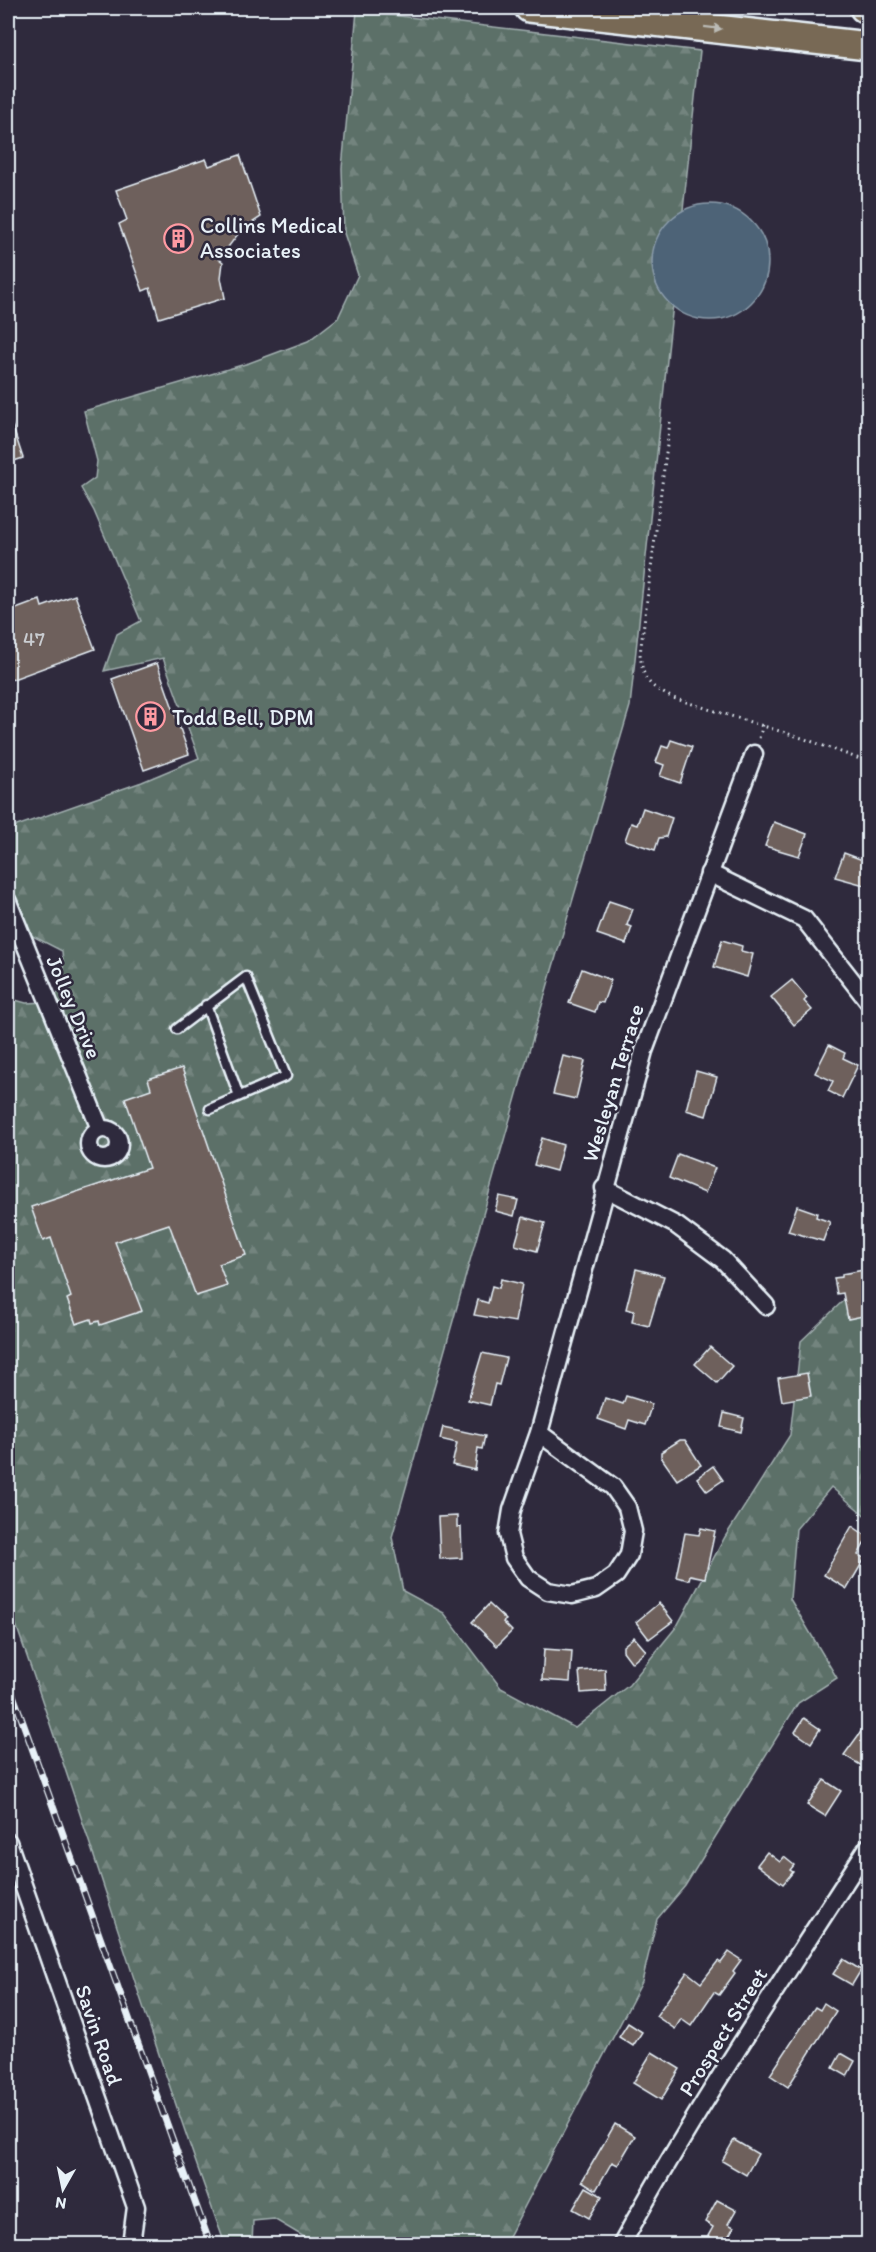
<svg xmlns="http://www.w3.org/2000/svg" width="876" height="2252" font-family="Itim,sans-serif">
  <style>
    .forest { fill: url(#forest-firs); stroke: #a2b0b0; stroke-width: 1.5 }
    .water { fill: #4d6477; stroke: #8b9cab; stroke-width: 1.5 }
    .building { fill: #6e615c; stroke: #e8f1f8; stroke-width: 1.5 }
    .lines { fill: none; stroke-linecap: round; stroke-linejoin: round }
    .service-casing { stroke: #e8f1f8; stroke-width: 13 }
    .minor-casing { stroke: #e8f1f8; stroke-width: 21 }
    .primary-casing { stroke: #e8f1f8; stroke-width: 32 }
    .path { stroke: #e8f1f8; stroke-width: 3; stroke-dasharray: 1.5 4.5; stroke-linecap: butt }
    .service { stroke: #2f2a3d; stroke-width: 8 }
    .minor { stroke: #2f2a3d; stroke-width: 16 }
    .primary { stroke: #786954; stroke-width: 27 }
    .rail-casing { stroke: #e8f1f8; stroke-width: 7 }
    .rail { stroke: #2f2a3d; stroke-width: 4.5; stroke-dasharray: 14; stroke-linecap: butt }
    .oneway { fill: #bbbbb6 }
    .labels { text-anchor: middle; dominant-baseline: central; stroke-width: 5; stroke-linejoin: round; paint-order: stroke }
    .number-label { font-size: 20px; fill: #cacdd1 }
    .poi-label { font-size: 22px; fill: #e8f1f8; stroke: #2f2a3d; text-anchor: start }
    .street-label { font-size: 22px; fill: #e8f1f8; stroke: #2f2a3d }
  </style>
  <defs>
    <pattern id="forest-firs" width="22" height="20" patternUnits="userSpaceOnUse" patternTransform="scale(1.5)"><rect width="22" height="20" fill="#5b6f68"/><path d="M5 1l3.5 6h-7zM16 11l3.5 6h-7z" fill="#73847e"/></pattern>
  </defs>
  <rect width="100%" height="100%" fill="#2f2a3d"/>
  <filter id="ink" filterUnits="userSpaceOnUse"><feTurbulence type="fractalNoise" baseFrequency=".0167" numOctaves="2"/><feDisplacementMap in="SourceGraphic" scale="12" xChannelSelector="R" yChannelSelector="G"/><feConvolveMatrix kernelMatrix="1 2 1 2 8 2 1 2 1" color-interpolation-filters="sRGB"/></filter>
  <g filter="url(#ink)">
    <path class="forest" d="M357,11L700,51L630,706L552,970L392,1537L403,1591L444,1613L501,1688L575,1728L629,1685L677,1626L725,1537L790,1435L801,1341L868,1277V1518L831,1487L796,1529L790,1599L837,1678L798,1703L685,1886L657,1919L642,1982L505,2244H316L274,2219L253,2221L252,2244H225C150,2039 88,1829 15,1622L8,1608V998L26,1003L48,1002L65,986L62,951L17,928L8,902V829L142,782L199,758L163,658L104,671L117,634L141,621L94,511L81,488L95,478L97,461L84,411L249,363L308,341L338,318L358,275L344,233L342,168Z"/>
    <circle class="water" cx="710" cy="262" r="58"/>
    <g class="building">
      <path d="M240,155L261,217L241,230L219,259L223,262L221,278L225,298L159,318L150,288L143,291L119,224L127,220L116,190L206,159L209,166Z"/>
      <path d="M8,419H10L23,458L8,463Z"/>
      <path d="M75,595L95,649L8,681V612L40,600L42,607Z"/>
      <path d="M157,663L189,754L144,770L112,679Z"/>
      <path d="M671,740L692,747L680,783L660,776L664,765L656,762L662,746L668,748Z"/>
      <path d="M643,808L672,818L666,837L659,838L655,850L625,840L631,823L637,825Z"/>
      <path d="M774,822L807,834L799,856L765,846Z"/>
      <path d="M844,853L868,862V886L835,877Z"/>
      <path d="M609,901L633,909L627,925L632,927L626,944L597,934Z"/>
      <path d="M722,940L742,946L741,951L753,954L747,977L714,967Z"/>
      <path d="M582,969L611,980L603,1003L598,1002L595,1012L569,1003Z"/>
      <path d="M792,980L807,998L804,1001L812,1010L794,1025L771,997Z"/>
      <path d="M829,1045L845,1053L843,1058L858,1065L842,1098L828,1091L833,1081L815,1073Z"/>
      <path d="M563,1056L585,1061L576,1099L553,1094Z"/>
      <path d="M182,1068L246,1255L219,1264L227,1286L196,1296L169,1224L115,1242L142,1311L100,1325L99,1321L92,1323L91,1319L76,1324L67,1299L71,1297L51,1238L43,1241L31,1207L149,1168L125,1098L151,1089L148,1079Z"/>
      <path d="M696,1071L717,1077L706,1116L686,1110Z"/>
      <path d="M542,1138L563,1145L556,1171L534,1165Z"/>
      <path d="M678,1154L715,1168L705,1193L669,1178Z"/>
      <path d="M499,1196L518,1200L514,1216L495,1211Z"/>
      <path d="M797,1206L817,1213L816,1217L830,1222L823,1241L788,1231Z"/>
      <path d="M523,1217L545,1223L537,1251L515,1245Z"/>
      <path d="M636,1269L664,1276L649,1326L632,1322L634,1311L626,1309Z"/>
      <path d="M864,1270L868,1315L848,1319L843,1293L837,1294L834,1278L842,1277V1274Z"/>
      <path d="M501,1279L522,1284L515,1322L474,1315L478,1300L488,1303L492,1286L499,1288Z"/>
      <path d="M710,1347L732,1366L717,1383L695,1364Z"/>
      <path d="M482,1353L506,1358L499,1385L495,1384L490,1405L468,1400Z"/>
      <path d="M807,1373L811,1396L782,1401L778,1378Z"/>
      <path d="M626,1396L652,1404L645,1425L629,1420L626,1429L598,1419L605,1398L623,1404Z"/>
      <path d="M724,1413L744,1418L741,1432L721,1427Z"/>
      <path d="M443,1427L485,1436L482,1449L478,1448L475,1470L452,1465L457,1443L440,1439Z"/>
      <path d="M680,1440H685L701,1465L677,1480L661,1457V1452Z"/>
      <path d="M713,1466L723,1480L707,1491L697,1478Z"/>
      <path d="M457,1516V1527H461L462,1558L440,1559L438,1517Z"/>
      <path d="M852,1526L868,1537L858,1555L865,1558L847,1589L824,1575Z"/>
      <path d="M701,1528L715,1531L705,1578L690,1575L689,1580L676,1577L685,1533L699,1535Z"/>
      <path d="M659,1603L673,1621L649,1639L636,1622Z"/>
      <path d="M489,1604L506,1620L503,1622L512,1631L497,1646L472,1622Z"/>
      <path d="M634,1637L646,1651L632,1663L623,1651V1646Z"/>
      <path d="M544,1649L572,1651L570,1682L542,1680Z"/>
      <path d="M605,1669L606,1691L581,1693L579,1671Z"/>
      <path d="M804,1718L820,1729L811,1743L795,1732Z"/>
      <path d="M868,1722V1756L862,1766L844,1755Z"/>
      <path d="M824,1780L841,1791L825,1816L807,1805Z"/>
      <path d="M767,1852L780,1862L784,1857L794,1865L790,1870L793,1872L783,1884L757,1865Z"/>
      <path d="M729,1952L741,1960L733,1971L735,1973L719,1995L714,1992L691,2026L681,2019L675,2029L656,2016L687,1972L701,1983L718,1961L721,1963Z"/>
      <path d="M843,1959L861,1970L852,1985L833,1974Z"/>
      <path d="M824,2003L836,2011L788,2087L770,2075L815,2007L820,2010Z"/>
      <path d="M628,2023L642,2032L633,2046L619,2037Z"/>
      <path d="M652,2052L680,2069L661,2100L633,2083Z"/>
      <path d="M841,2053L855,2061L847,2076L833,2068Z"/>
      <path d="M615,2124L635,2136L618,2165L612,2162L596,2190L582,2181Z"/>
      <path d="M734,2140L758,2154L746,2175L722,2161Z"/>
      <path d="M586,2187L602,2196L589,2218L573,2209Z"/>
      <path d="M717,2200L736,2210L728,2224L734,2227L724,2244L708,2236L713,2227L705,2222Z"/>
    </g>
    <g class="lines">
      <defs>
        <g id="service">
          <path d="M206,1005L239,1096"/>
          <path d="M177,1029L246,977L286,1076L210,1109"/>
        </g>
        <g id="minor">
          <path d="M709,873L804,919L868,1001"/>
          <path d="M8,902L100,1129"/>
          <circle cx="104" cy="1144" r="15"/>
          <path d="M604,1188L676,1225L723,1260L766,1306"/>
          <path d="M539,1433L613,1487L627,1507L633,1531L629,1555L616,1575L596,1589L572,1595L548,1591L528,1578L514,1558L508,1534L512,1510L539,1433L644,1051L754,754"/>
          <path d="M8,1842L136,2207L131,2244"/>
          <path d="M622,2244C696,2107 784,1978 868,1847"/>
        </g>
        <g id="primary">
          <path d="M529,8L868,46"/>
          <path d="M864,8H868"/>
        </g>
      </defs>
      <use href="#service" class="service-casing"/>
      <use href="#minor" class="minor-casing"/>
      <use href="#primary" class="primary-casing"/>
      <g class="path">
        <path d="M670,422L640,654C643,681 649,686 673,698L802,738L868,762"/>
        <path d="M759,738L763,725"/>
      </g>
      <use href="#service" class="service"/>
      <use href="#minor" class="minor"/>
      <use href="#primary" class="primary"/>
      <defs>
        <path id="rail" d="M8,1681L210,2244"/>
      </defs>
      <use href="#rail" class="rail-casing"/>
      <use href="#rail" class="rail"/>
    </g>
    <defs><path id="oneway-solid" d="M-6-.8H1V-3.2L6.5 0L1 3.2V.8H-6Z" transform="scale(1.5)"/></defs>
    <use class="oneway" href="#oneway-solid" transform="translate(713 28) rotate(7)"/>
  </g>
  <defs>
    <symbol id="building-ring" viewBox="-11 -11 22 22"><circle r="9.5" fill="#2f2a3d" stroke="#ff9aa2" stroke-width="1.5"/><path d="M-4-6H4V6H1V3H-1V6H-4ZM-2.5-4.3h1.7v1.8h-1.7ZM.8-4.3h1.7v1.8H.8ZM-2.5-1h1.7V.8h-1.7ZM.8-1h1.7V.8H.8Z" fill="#ff9aa2"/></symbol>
  </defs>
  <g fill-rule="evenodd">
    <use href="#building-ring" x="162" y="222" width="33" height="33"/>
    <use href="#building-ring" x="134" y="700" width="33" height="33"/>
  </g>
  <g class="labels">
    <g class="number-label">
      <text x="34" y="639">47</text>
    </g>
    <g class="poi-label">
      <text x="200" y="225">Collins Medical<tspan x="200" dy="25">Associates</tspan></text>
      <text x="172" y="717">Todd Bell, DPM</text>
    </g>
    <g class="street-label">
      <text transform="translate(74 1007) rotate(67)">Jolley Drive</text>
      <text transform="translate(613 1083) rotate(-73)">Wesleyan Terrace</text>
      <text transform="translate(723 2032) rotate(-58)">Prospect Street</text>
      <text transform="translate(99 2035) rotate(71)">Savin Road</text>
    </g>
  </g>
  <rect width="876" height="2252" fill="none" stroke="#2f2a3d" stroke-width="30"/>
  <rect x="15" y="15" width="846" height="2222" fill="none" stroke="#e8f1f8" stroke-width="2" filter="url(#ink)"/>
  <g transform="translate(63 2189) rotate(189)" stroke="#2f2a3d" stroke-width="4.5" paint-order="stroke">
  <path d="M0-4.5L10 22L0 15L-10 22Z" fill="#e8f1f8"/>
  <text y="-9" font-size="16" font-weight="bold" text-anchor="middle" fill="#e8f1f8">N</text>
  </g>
</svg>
